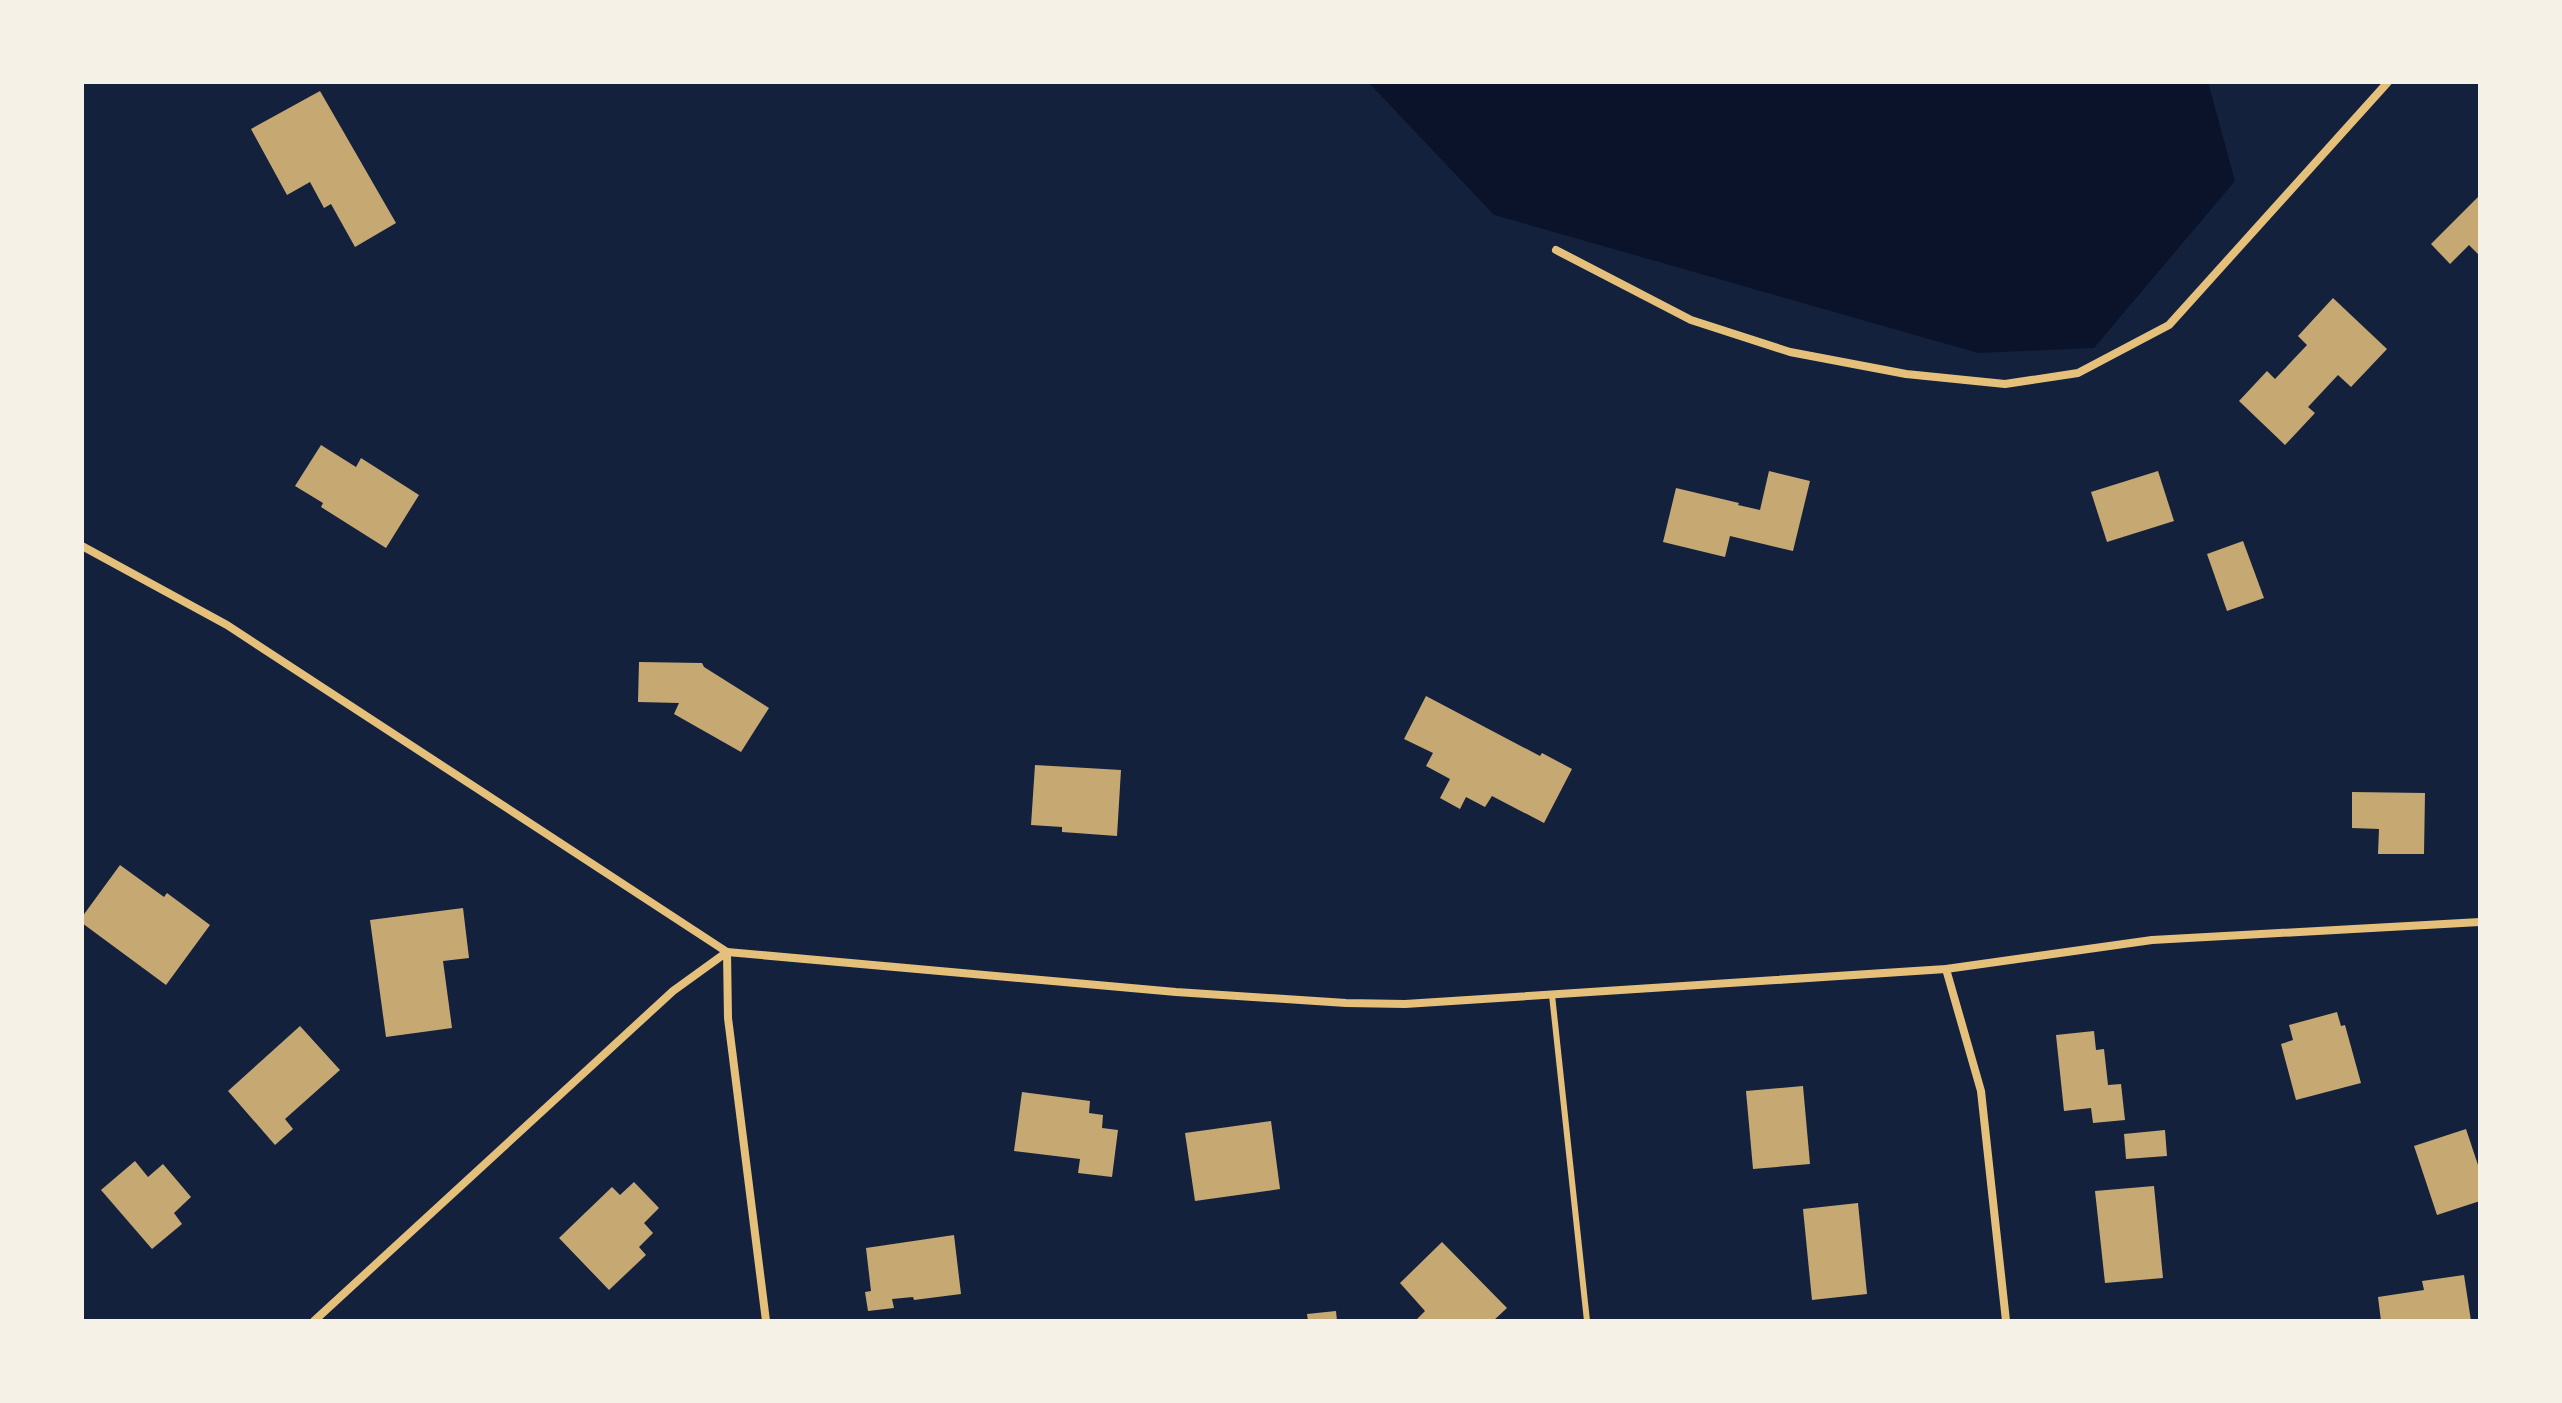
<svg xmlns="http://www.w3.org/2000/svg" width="2562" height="1403" font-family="'DejaVu Sans',sans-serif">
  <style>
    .water { fill: #0b132b }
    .building { fill: #c6a872 }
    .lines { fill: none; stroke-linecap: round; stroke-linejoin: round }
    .service { stroke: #e5c07b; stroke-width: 6 }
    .minor { stroke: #e5c07b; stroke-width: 8 }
  </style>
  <rect width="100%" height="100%" fill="#14213d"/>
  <path class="water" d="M1368,82H2208L2235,181L2094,348L1978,353L1494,215Z"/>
  <g class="building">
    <path d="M320,91L396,223L355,247L331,204L324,208L310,182L287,195L251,129Z"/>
    <path d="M2480,195V256L2469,245L2450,264L2431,244Z"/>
    <path d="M2333,298L2387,349L2351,387L2338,375L2308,407L2315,413L2285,445L2239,401L2267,371L2275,379L2307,345L2298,336Z"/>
    <path d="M321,445L356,467L361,458L419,495L386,548L321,507L323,503L295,486Z"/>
    <path d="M1769,471L1810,481L1793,551L1730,536L1725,557L1663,542L1676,488L1739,503L1738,505L1760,510Z"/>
    <path d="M2158,471L2174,521L2107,542L2091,492Z"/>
    <path d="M2243,541L2264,598L2227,611L2207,554Z"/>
    <path d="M639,662L702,663L704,667L769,708L741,752L674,714L679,703L638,702Z"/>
    <path d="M1426,696L1540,756L1542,753L1572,769L1544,823L1492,796L1485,807L1466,797L1460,809L1440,798L1450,779L1426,766L1433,753L1404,739Z"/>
    <path d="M1035,765L1121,770L1117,836L1062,832V827L1031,825Z"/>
    <path d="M2352,792L2425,793L2424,854H2378L2379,829L2352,828Z"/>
    <path d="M120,865L164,897L167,893L210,925L166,985L82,923V917Z"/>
    <path d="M463,908L469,958L443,961L452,1028L386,1037L370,920Z"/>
    <path d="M2337,1012L2341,1026L2345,1025L2361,1083L2296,1100L2281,1044L2293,1040L2289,1025Z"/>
    <path d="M300,1026L340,1070L285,1119L293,1129L275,1145L228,1091Z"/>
    <path d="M2094,1031L2096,1050L2104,1049L2108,1085L2121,1084L2125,1120L2093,1123L2091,1108L2064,1111L2056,1035Z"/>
    <path d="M1803,1086L1810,1164L1753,1169L1746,1091Z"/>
    <path d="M1022,1092L1090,1101L1089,1113L1103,1115L1102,1128L1118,1130L1112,1177L1078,1173L1080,1159L1014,1151Z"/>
    <path d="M1271,1121L1280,1189L1195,1201L1185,1133Z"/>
    <path d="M2466,1129L2480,1171V1201L2437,1215L2414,1146Z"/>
    <path d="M2165,1130L2167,1156L2126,1159L2124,1134Z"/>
    <path d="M135,1161L148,1177L163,1164L191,1197L174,1213L182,1224L152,1249L101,1190Z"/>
    <path d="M634,1182L659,1208L644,1223L653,1233L639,1247L646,1255L609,1290L559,1238L612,1187L620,1195Z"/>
    <path d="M2154,1186L2163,1278L2105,1283L2095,1191Z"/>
    <path d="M1858,1203L1867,1294L1812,1300L1803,1209Z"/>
    <path d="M954,1235L961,1294L914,1300L913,1297L892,1299L894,1308L868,1311L865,1292L871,1291L866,1248Z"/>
    <path d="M1442,1242L1507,1308L1493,1321H1415L1425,1311L1400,1283Z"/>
    <path d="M2464,1275L2471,1321H2381L2378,1297L2424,1290L2422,1281Z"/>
    <path d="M1336,1311L1337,1321H1308L1307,1314Z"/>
  </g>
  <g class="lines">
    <path class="service" d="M1552,995L1587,1321"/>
    <g class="minor">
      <path d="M1556,250L1691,320L1790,352L1906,374L2005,384L2078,373L2169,325L2388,82"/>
      <path d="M82,546L227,625L727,952"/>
      <path d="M727,952L728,1018L766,1321"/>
      <path d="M1946,969L1981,1091L2006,1321"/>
      <path d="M314,1321L673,991L727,952L1176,992L1346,1003L1405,1004L1946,969L2152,940L2480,922"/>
    </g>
  </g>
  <rect width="2562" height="1403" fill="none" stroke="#f6f1e7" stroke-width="168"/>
</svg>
